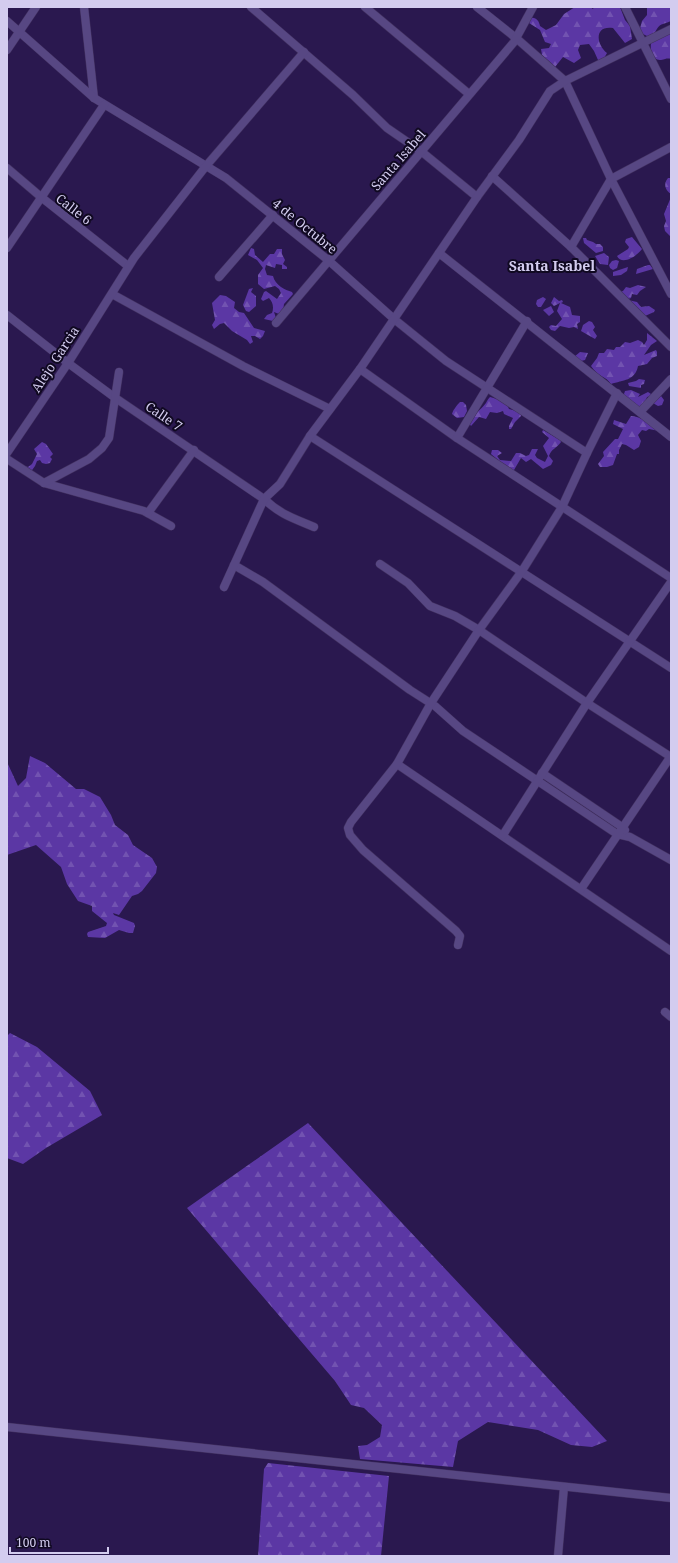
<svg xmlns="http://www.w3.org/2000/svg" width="678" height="1563" font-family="'Noto Serif',serif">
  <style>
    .forest { fill: url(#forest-firs) }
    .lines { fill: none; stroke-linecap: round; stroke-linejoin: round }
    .street-casing { stroke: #423160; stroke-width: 9 }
    .street { stroke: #574783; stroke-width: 8 }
    .labels { text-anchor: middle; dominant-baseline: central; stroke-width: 4; stroke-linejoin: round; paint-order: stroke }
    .street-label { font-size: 13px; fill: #d3ccef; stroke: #100921 }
    .neighbourhood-label { font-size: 14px; font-weight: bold; fill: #d3ccef; stroke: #100921 }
  </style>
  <defs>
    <pattern id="forest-firs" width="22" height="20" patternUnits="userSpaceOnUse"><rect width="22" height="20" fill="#5b37a4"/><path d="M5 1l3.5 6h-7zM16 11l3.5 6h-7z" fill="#7253b1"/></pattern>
  </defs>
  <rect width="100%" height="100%" fill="#2a184f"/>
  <g class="forest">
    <path d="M575,7H590L593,9L594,7H620L625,20L630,26L632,39L625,43L613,28C594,25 596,44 607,53L603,60H598L594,51L589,44L580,45L578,50L581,58L574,63L563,57L555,67L542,55L541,49L549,48L551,44L545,42L540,30L529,23L531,18C536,17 539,21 540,26L546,30L556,25L564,14Z"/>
    <path d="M647,7H671V21C660,26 660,22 654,35L649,37L639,32L642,21L647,15Z"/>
    <path d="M671,30V59C667,58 666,59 661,60C652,61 650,50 651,43Z"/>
    <path d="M668,178H671V194C665,190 663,184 668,178Z"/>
    <path d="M671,197V237L665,231L664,226L666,221L664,214Z"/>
    <path d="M632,237L642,249C637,256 622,266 617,256L628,249L629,247L625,242L626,239Z"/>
    <path d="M583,238H586L587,240L593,242L596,244H600L603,247V251L596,253L584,243Z"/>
    <path d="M251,248L254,249L255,255L263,262L270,254H274L277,249H282V254L285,260L283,264L287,267V269H282V265L276,264L275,268L266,265L265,269L267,275L273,276C275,285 285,290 292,292L293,294L284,304L283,311L279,314L274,312L276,318L273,321L264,319L267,315L272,313C274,308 273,302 269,298L263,301L261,299L264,292L266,291L277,299L281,293L279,289L275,286L264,289L258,284V275L263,268L257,260L248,255Z"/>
    <path d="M604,253L609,257L608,265L600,264L595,256Z"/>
    <path d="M616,260L619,261L617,268L613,270L610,268L609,265L612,261Z"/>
    <path d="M648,265H650L653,269L636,274L637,269Z"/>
    <path d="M628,267L627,271L621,275L613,276V272Z"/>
    <path d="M638,285L646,287L640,291L637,295L632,294L631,298L628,299L620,292L623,291L626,287L630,288Z"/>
    <path d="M253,288L251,292L256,296V306L249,312L246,311L243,305L249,289Z"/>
    <path d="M220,295L226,296L235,302L234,308L239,312L244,313L254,328L265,331L263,336L260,339L255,336H251L253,342L250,344L247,340L232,331L224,323L220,324L214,329L212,325L215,320L212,303Z"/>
    <path d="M543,297L546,299L541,307H538L536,304L537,300Z"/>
    <path d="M554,297L559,301L562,300L563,302L561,303L570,307L572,315L580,316V322L577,324L578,329L574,327L569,328L560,326L555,331L551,330L549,327L551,325L556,326L562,319L557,311L560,303L554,306L551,303Z"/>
    <path d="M628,300L637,302L641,307L649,306L655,310L654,312L645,316Z"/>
    <path d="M551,306L554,312L549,316L543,310Z"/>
    <path d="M589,321L592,322L595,327L593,330L597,336L595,339L581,331L583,325Z"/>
    <path d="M647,333L657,341L651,345L644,355L656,350L657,352V356L652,358L647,364L638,366C635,381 623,380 611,384C606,376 598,377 591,366L597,358L599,353H604L607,349L614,350L616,347H620L625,342L630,343L638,340L642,342L644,345L647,340Z"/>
    <path d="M580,352L588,353L585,360L581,361L574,357Z"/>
    <path d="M639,379L645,380L644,384L641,385V388L629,386L628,383L636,381Z"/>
    <path d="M631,390L640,394L638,397L648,392L651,394V396L647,397L645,403L639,408L623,397L625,391Z"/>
    <path d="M661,396L664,400L662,405L658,406L653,403Z"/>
    <path d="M490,397C497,399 507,402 509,409L520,412L521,416L515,422L511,429H509V426L513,418L504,414L503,411L497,413L490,412L486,419L479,417L471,426L469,423C472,415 481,410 486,403C487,401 488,399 490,397Z"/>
    <path d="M460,402H463L466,405L467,411L464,417L457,418L452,414C453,410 457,405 460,402Z"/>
    <path d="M631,416C641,416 651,425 659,431L649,429L646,431L642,430L638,435L641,441L639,447L634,450L626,445L622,444L619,450V454H617L613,465L607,467H600L598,464L604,456L603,452L615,439H618L623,429L613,424L614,420L626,424Z"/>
    <path d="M543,430L560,440L561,442C557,448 551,449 549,456L553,461L551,465L543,469L531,459L526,462L521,458L514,470H510L491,454L492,450H498L502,453L497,456L500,460L511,461L516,453H520L526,456L529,455L532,449H538L535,455L537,458L545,462L548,456L543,446L549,438L542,432Z"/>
    <path d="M42,442L46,444L53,454L50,457L52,459L50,463L46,464L42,463L40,460L37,461L35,466L30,473L24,466L28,467L32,464L37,454L34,449Z"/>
    <path d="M30,756L45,763L76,789H84L100,797L111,815L115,825L128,835L133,845L152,858L157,867L156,873L142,891L138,894L132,896L119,915L113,913L114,915L134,923L135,926L133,933H129L119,930L105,938L88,937L87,934L88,932L106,926L107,923L92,911V906L78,901L67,884L61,867L36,845L7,855V762L18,786L26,778Z"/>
    <path d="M10,1033L37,1047L90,1091L102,1115L46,1148L23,1164L7,1158V1036Z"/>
    <path d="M308,1123L607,1441L592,1447L571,1445L538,1430L488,1422L458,1441L453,1467L360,1459L358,1446L367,1445L380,1437L382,1425L364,1408L351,1405L335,1381L187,1208Z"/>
    <path d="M268,1463L389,1476L381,1556H258L264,1469Z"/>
  </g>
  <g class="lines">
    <defs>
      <g id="street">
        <path d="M84,7L94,98"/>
        <path d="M251,7L353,95L387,128L422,152L477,197"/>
        <path d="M365,7L469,94"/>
        <path d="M477,7L516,38L565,81L611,179L671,294"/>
        <path d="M625,7L671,99"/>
        <path d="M7,21L94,98L226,178L328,260L394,319L446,361L587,453"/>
        <path d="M7,50L36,7"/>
        <path d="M7,168L41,197L128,266"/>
        <path d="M492,176L571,247L671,347"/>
        <path d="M571,247L611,179L671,147"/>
        <path d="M7,248L104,105"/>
        <path d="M439,253L671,437"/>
        <path d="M219,277L273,215"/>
        <path d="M112,294L243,366L330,409"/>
        <path d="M7,315L68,363L114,397L264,499C281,515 293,518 314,527"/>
        <path d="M276,323L514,42L533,7"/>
        <path d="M360,369L457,438L671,578"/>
        <path d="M640,412L671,379"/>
        <path d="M310,436L671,668"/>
        <path d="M457,438L527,321"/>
        <path d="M7,453L68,363L134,258L206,166L304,52"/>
        <path d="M7,459L44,483L144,511L171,526"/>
        <path d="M44,483L89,459L102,448L109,438L119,372"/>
        <path d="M148,513L194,450"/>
        <path d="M380,564L408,583L430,606L455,616L479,630L587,703L671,757"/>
        <path d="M234,565L263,582L410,690L435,706L463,731L617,834L630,837L671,860"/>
        <path d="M224,587L264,499L280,484L310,436L360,369L477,197L519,140L550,91L565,81L671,29"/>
        <path d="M397,764L671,951"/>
        <path d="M542,773L622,827L625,830"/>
        <path d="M503,835L587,703L671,582"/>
        <path d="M581,889L671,756"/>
        <path d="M458,945L460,936L456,931L363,850L350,835L348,828L351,822L397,764L431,703L479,630L522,571L562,507L587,453L617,393"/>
        <path d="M665,1012L671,1017"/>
        <path d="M7,1427L671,1498"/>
        <path d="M558,1556L564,1487"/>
      </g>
    </defs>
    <use href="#street" class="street-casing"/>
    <use href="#street" class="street"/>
  </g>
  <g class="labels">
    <g class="street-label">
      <text transform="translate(398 160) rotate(-49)">Santa Isabel</text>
      <text transform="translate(74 209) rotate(38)">Calle 6</text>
      <text transform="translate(305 226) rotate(39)">4 de Octubre</text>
      <text transform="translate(55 359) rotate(-57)">Alejo Garcia</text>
      <text transform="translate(164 416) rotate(34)">Calle 7</text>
    </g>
    <g class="neighbourhood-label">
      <text x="552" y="265">Santa Isabel</text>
    </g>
  </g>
  <rect width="678" height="1563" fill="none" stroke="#d3ccef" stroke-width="16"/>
  <path d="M10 1547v6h98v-6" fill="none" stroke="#d3ccef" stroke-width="2"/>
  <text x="16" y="1547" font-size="12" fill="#d3ccef" stroke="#100921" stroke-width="3" paint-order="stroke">100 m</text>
</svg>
